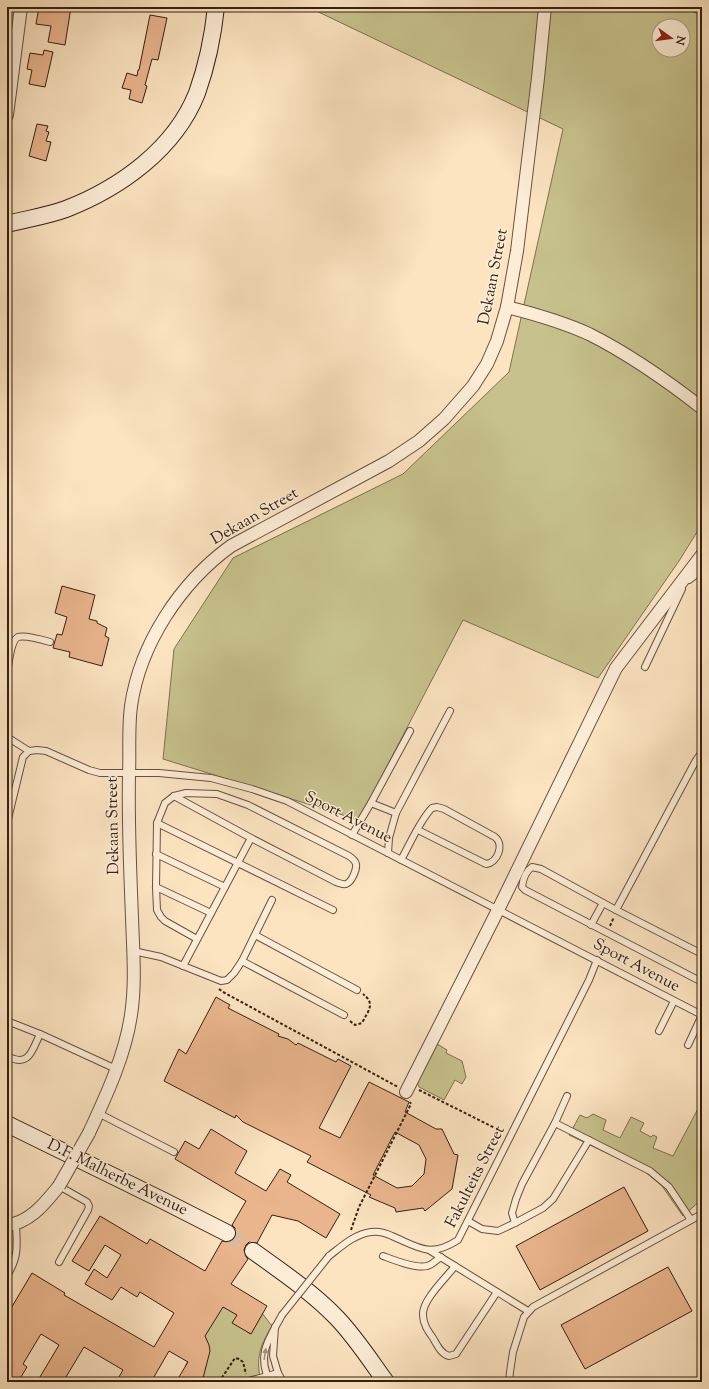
<svg xmlns="http://www.w3.org/2000/svg" width="709" height="1389" font-family="'Sorts Mill Goudy',serif">
  <style>
    .green { fill: #c7c28d; stroke: #7e7150; fill-rule: evenodd }
    .building { fill: #eab58d; stroke: #342012; fill-rule: evenodd }
    .lines { fill: none; stroke-linecap: round; stroke-linejoin: round }
    .secondary-tunnel { stroke: #d4bd9e; stroke-width: 16; stroke-dasharray: 16 8; stroke-linecap: butt }
    .lane-casing { stroke: #66513e; stroke-width: 8 }
    .street-casing { stroke: #66513e; stroke-width: 14 }
    .secondary-casing { stroke: #342012; stroke-width: 18 }
    .path { stroke: #342012; stroke-width: 2; stroke-dasharray: 3 2; stroke-linecap: butt }
    .lane { stroke: #fdedd7; stroke-width: 6 }
    .street { stroke: #fdedd7; stroke-width: 12 }
    .secondary { stroke: #fdedd7; stroke-width: 16 }
    .lane-bridge-casing { stroke: #66513e; stroke-width: 8; stroke-linecap: butt }
    .street-bridge-casing { stroke: #66513e; stroke-width: 14; stroke-linecap: butt }
    .lane-bridge { stroke: #fdedd7; stroke-width: 6 }
    .street-bridge { stroke: #fdedd7; stroke-width: 12 }
    .oneway { fill: #a3917e }
    .labels { text-anchor: middle; dominant-baseline: central; stroke-width: 3; stroke-linejoin: round; paint-order: stroke }
    .street-label { font-size: 16px; fill: #342012; stroke: #fdedd7 }
  </style>
  <rect width="100%" height="100%" fill="#fce4c1"/>
  <filter id="stains"><feTurbulence type="fractalNoise" baseFrequency=".005" numOctaves="4"/><feColorMatrix values="0 0 0 0 .2 0 0 0 0 .09 0 0 0 0 .02 0 0 0 .5 -.17"/></filter>
  <radialGradient id="worn" r=".72"><stop offset=".6" stop-color="#630" stop-opacity="0"/><stop offset="1" stop-color="#630" stop-opacity=".3"/></radialGradient>
  <g class="green">
    <path d="M308,7H702V524L679,561L598,678L463,620L359,820L163,759L174,649L233,558L403,474L509,372L563,129ZM659,26H683V50H659Z"/>
    <path d="M434,1042L447,1050L446,1053L462,1061L466,1077L462,1084L455,1080L444,1100L419,1087L417,1082Z"/>
    <path d="M702,1101V1199L683,1216L662,1186L644,1171L569,1135L580,1115L587,1118L593,1114L606,1120L603,1130L620,1138L631,1117L644,1123L640,1131L651,1137L653,1135L657,1137L653,1148L673,1156Z"/>
    <path d="M223,1305L239,1316L236,1323L250,1334L262,1313L272,1326C261,1344 256,1356 260,1377L243,1382H213L185,1366Z"/>
  </g>
  <g class="building">
    <path d="M39,7H71L65,45L48,42L51,26L36,24Z"/>
    <path d="M150,15L167,18L158,60L152,59L145,85L147,86L142,103L129,99L131,90L122,88L127,73L137,76L138,70H139Z"/>
    <path d="M44,50L53,52L45,87L29,84L32,70L27,69L30,53L43,55Z"/>
    <path d="M37,124L48,126L46,131L49,132L46,141L51,142L46,161L29,156Z"/>
    <path d="M62,586L95,595L89,619L97,621V623L107,628L105,636L109,638L102,666L69,657L70,652L53,648L57,634L62,635L67,617L55,613Z"/>
    <path d="M216,997L230,1005L228,1008L279,1034L278,1036L288,1039L296,1045L298,1043L336,1062L338,1059L351,1066L319,1128L340,1138L369,1082L409,1102L405,1112L436,1129H442L454,1154L458,1155L452,1189L425,1211L423,1208L396,1212L395,1208L369,1197L371,1195L307,1162L311,1156L243,1122L236,1115L235,1118L164,1081L179,1049L186,1054ZM395,1132L419,1145L426,1159L424,1174L412,1186L397,1188L373,1175Z"/>
    <path d="M211,1129L247,1151L235,1173L266,1191L280,1169L291,1175L287,1182L340,1214L326,1238L298,1221L272,1215L257,1243L249,1242L246,1245L244,1250L245,1255L248,1259L231,1284L267,1306L251,1334L232,1323L237,1315L223,1307L205,1336L209,1345L210,1351L202,1382H176L188,1362L169,1351L151,1382H116L123,1370L84,1347L63,1382H37L59,1345L41,1334L23,1364L27,1367L18,1382H7V1315L32,1273L65,1293L64,1295L154,1347L174,1313L140,1292L137,1297L121,1287L112,1300L85,1284L94,1269L107,1278L121,1255L105,1245L89,1271L72,1261L100,1216L147,1244L150,1239L205,1271L222,1241L228,1242L232,1241L235,1238L236,1232L235,1228L232,1225L246,1201L175,1159L185,1141L199,1149Z"/>
    <path d="M624,1187L648,1231L540,1290L516,1246Z"/>
    <path d="M668,1267L692,1311L585,1369L561,1325Z"/>
  </g>
  <g class="lines">
    <path class="secondary-tunnel" d="M227,1233L253,1251"/>
    <defs>
      <g id="lane">
        <path d="M692,7L702,12"/>
        <path d="M689,580L702,570"/>
        <path d="M645,667L682,589"/>
        <path d="M7,673C9,665 10,641 18,637C25,635 43,640 50,642"/>
        <path d="M7,737L29,751"/>
        <path d="M174,796L251,838"/>
        <path d="M371,803L410,731"/>
        <path d="M396,813L450,711"/>
        <path d="M7,823L23,757L29,751L37,750L46,751L89,770L100,773H159L211,778L252,789L287,801L702,1015L688,1045"/>
        <path d="M157,823L333,910"/>
        <path d="M352,835L371,803L396,813L389,838L388,853"/>
        <path d="M156,854L225,887"/>
        <path d="M401,860C410,844 420,820 432,808L437,807L444,809L495,837C505,845 497,863 486,864L418,830"/>
        <path d="M156,887L211,913"/>
        <path d="M616,910L695,762L699,756L702,755"/>
        <path d="M591,925L603,903"/>
        <path d="M255,935L357,990"/>
        <path d="M133,951L161,957L221,981L227,980L234,973L242,961L272,900"/>
        <path d="M702,954L616,910L541,869L532,867C526,871 523,879 522,887L525,890L702,982"/>
        <path d="M242,961L344,1015"/>
        <path d="M183,966L251,838L336,882C339,883 343,885 346,884C352,882 357,869 356,864C355,860 352,858 349,856L248,805L217,794L186,793L174,796L165,803L157,823L156,887L157,910L161,917L165,921L197,939"/>
        <path d="M7,1021L40,1034L116,1069"/>
        <path d="M659,1031L674,1001"/>
        <path d="M7,1056C29,1068 32,1051 40,1034"/>
        <path d="M98,1113L174,1152"/>
        <path d="M555,1123L650,1171L669,1187L691,1220"/>
        <path d="M468,1221L482,1229L498,1231L515,1223L543,1208L553,1199L589,1140"/>
        <path d="M515,1223L512,1213L516,1199L522,1184L555,1123L567,1096"/>
        <path d="M429,1250L528,1311"/>
        <path d="M329,1256C342,1246 355,1234 371,1232C379,1231 386,1233 392,1236C420,1248 430,1258 458,1240L589,980L597,960"/>
        <path d="M383,1256C394,1260 416,1269 427,1266C432,1265 436,1260 441,1257"/>
        <path d="M59,1262L88,1210L89,1206L87,1202L59,1186"/>
        <path d="M455,1266C446,1278 422,1300 423,1315C423,1324 428,1331 433,1338C437,1345 441,1354 449,1356L456,1354L497,1292"/>
        <path d="M7,1276C19,1256 17,1247 16,1224"/>
        <path d="M275,1327L273,1356L278,1373L283,1382"/>
        <path d="M245,1382L278,1373"/>
        <path d="M270,1382C256,1354 269,1339 282,1315"/>
        <path d="M509,1382L510,1372L513,1352L524,1317L533,1307L702,1214"/>
      </g>
      <g id="street">
        <path d="M7,115L21,7"/>
        <path d="M507,307C535,314 563,322 589,334C629,354 666,380 702,408"/>
        <path d="M406,1092L498,910L616,668L702,555"/>
        <path d="M89,1133C106,1096 125,1056 131,1015C136,983 133,949 132,917C130,870 128,823 129,775C130,752 128,729 131,706C140,644 180,583 231,546L389,461L419,441L444,419L473,386L487,364L497,341L507,307L517,251L538,78L545,7"/>
        <path d="M7,1225C30,1223 45,1203 59,1186"/>
      </g>
      <g id="secondary">
        <path d="M7,224C26,219 47,216 66,209C120,188 175,149 197,93C207,65 213,36 216,7"/>
        <path d="M7,1124L164,1201L227,1233"/>
        <path d="M253,1251C282,1272 312,1292 337,1318C356,1338 370,1360 386,1382"/>
      </g>
    </defs>
    <use href="#lane" class="lane-casing"/>
    <use href="#street" class="street-casing"/>
    <use href="#secondary" class="secondary-casing"/>
    <g class="path">
      <path d="M610,926L614,917"/>
      <path d="M600,954L605,939"/>
      <path d="M219,989L223,992L398,1087"/>
      <path d="M350,1021L355,1025L362,1023C368,1011 376,1004 363,994"/>
      <path d="M419,1090L503,1132"/>
      <path d="M351,1230L359,1207L411,1104L410,1102"/>
      <path d="M219,1382L235,1358L239,1359L243,1362L246,1374"/>
    </g>
    <use href="#lane" class="lane"/>
    <use href="#street" class="street"/>
    <use href="#secondary" class="secondary"/>
    <defs>
      <path id="lane-bridge" d="M282,1315L329,1256"/>
      <path id="street-bridge" d="M59,1186L89,1133"/>
    </defs>
    <use href="#lane-bridge" class="lane-bridge-casing"/>
    <use href="#street-bridge" class="street-bridge-casing"/>
    <use href="#lane-bridge" class="lane-bridge"/>
    <use href="#street-bridge" class="street-bridge"/>
  </g>
  <defs><path id="oneway-solid" d="M-6-.8H1V-3.2L6.5 0L1 3.2V.8H-6Z"/></defs>
  <use class="oneway" href="#oneway-solid" transform="translate(265 1354) rotate(-81)"/>
  <g class="labels">
    <g class="street-label">
      <text transform="translate(494 277) rotate(-79)">Dekaan Street</text>
      <text transform="translate(255 517) rotate(-30)">Dekaan Street</text>
      <text transform="translate(348 818) rotate(27)">Sport Avenue</text>
      <text transform="translate(114 826) rotate(-91)">Dekaan Street</text>
      <text transform="translate(636 966) rotate(28)">Sport Avenue</text>
      <text transform="translate(476 1177) rotate(-63)">Fakulteits Street</text>
      <text transform="translate(117 1178) rotate(26)">D.F. Malherbe Avenue</text>
    </g>
  </g>
  <rect width="709" height="1389" fill="none" stroke="#fce4c1" stroke-width="24"/>
  <rect x="8" y="8" width="693" height="1373" fill="none" stroke="#342012" stroke-width="2"/>
  <rect x="12" y="12" width="685" height="1365" fill="none" stroke="#342012"/>
  <g transform="translate(671 38) rotate(104)"><circle r="19" fill="#fdedd7" stroke="#ad9b88"/>
  <path d="M0-3L7 15L0 10L-7 15Z" fill="#8f2418"/>
  <text y="-6" font-size="11" font-weight="bold" text-anchor="middle" fill="#342012">N</text>
  </g>
  <rect width="100%" height="100%" filter="url(#stains)"/>
  <rect width="100%" height="100%" fill="url(#worn)"/>
</svg>
